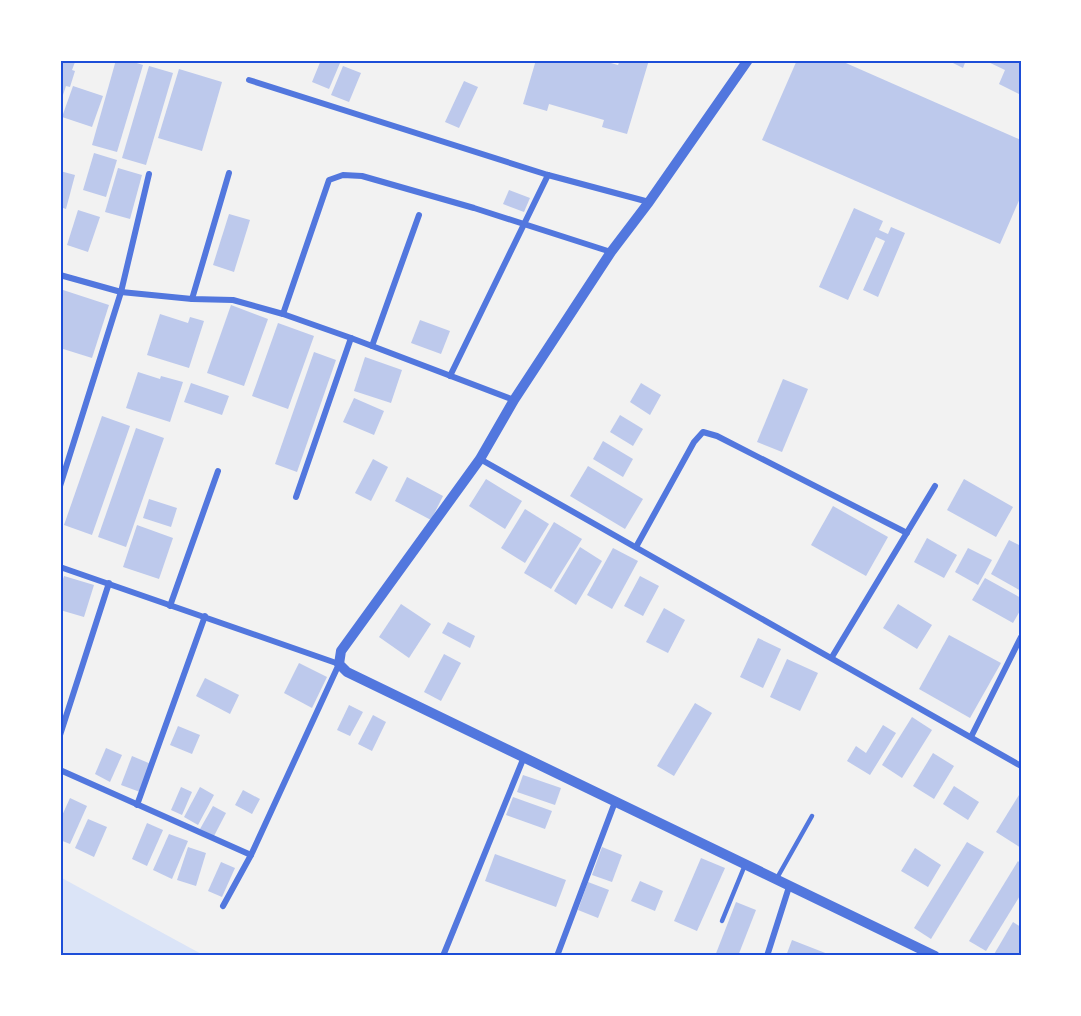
<svg xmlns="http://www.w3.org/2000/svg" width="1081" height="1016" font-family="'Exo 2',sans-serif">
  <style>
    .green { fill: #dbe4f7 }
    .building { fill: #bdc9ec }
    .lines { fill: none; stroke-linecap: round; stroke-linejoin: round }
    .service { stroke: #5277de; stroke-width: 4.5 }
    .minor { stroke: #5277de; stroke-width: 6 }
    .tertiary { stroke: #5277de; stroke-width: 10 }
    .neatline { fill: none; stroke: #1d4ed8; stroke-width: 2 }
  </style>
  <rect width="100%" height="100%" fill="#f2f2f2"/>
  <path class="green" d="M60,877L205,956H60Z"/>
  <g class="building">
    <path d="M60,60L75,62L72,70L75,71L70,87L66,86L60,104Z"/>
    <path d="M116,60H127L143,65L117,152L92,145Z"/>
    <path d="M321,60H331L340,63L329,89L312,82Z"/>
    <path d="M536,60H600L618,65L620,60H649L627,134L602,127L604,120L549,104L547,111L523,104Z"/>
    <path d="M797,60H839L1021,140V196L1000,244L762,140Z"/>
    <path d="M947,60H966L963,68Z"/>
    <path d="M984,60H1021V95L999,84L1005,70Z"/>
    <path d="M149,66L173,73L146,165L122,158Z"/>
    <path d="M343,66L361,73L349,102L331,95Z"/>
    <path d="M179,69L222,82L202,151L158,138Z"/>
    <path d="M464,81L478,87L459,128L445,122Z"/>
    <path d="M73,86L103,96L92,127L62,117Z"/>
    <path d="M94,153L117,160L106,197L83,190Z"/>
    <path d="M118,168L142,175L130,219L105,212Z"/>
    <path d="M60,171L75,175L66,209L60,207Z"/>
    <path d="M509,190L530,198L524,212L503,204Z"/>
    <path d="M854,208L883,221L879,230L888,234L891,227L905,233L878,297L863,290L885,241L876,237L848,300L819,287Z"/>
    <path d="M78,210L100,217L88,252L67,245Z"/>
    <path d="M229,214L250,220L234,272L213,265Z"/>
    <path d="M60,289L109,305L92,358L60,348Z"/>
    <path d="M231,305L268,319L244,386L207,373Z"/>
    <path d="M160,314L188,323L190,317L204,321L189,368L147,355Z"/>
    <path d="M420,320L450,331L441,354L411,343Z"/>
    <path d="M278,323L314,336L288,409L252,396Z"/>
    <path d="M314,352L336,360L297,472L275,464Z"/>
    <path d="M365,357L402,370L391,403L354,391Z"/>
    <path d="M138,372L160,379L161,376L183,382L170,422L126,408Z"/>
    <path d="M783,379L808,389L782,452L757,442Z"/>
    <path d="M191,383L229,396L222,415L184,402Z"/>
    <path d="M641,383L661,395L650,415L630,402Z"/>
    <path d="M354,398L384,411L374,435L343,422Z"/>
    <path d="M620,415L643,429L633,446L610,432Z"/>
    <path d="M102,416L130,426L92,535L64,525Z"/>
    <path d="M136,428L164,438L126,547L98,537Z"/>
    <path d="M603,441L633,459L623,477L593,459Z"/>
    <path d="M373,459L388,467L371,501L355,493Z"/>
    <path d="M588,466L643,499L625,529L570,496Z"/>
    <path d="M407,477L443,496L431,520L395,501Z"/>
    <path d="M486,479L522,501L505,529L469,506Z"/>
    <path d="M964,479L1013,507L996,537L947,510Z"/>
    <path d="M149,499L177,508L171,527L143,518Z"/>
    <path d="M833,506L888,537L866,576L811,545Z"/>
    <path d="M525,509L549,524L525,563L501,548Z"/>
    <path d="M554,522L582,539L551,589L524,573Z"/>
    <path d="M137,525L173,538L159,579L123,567Z"/>
    <path d="M927,538L957,555L944,578L914,562Z"/>
    <path d="M1009,540L1021,546V591L991,574Z"/>
    <path d="M580,547L602,561L576,605L554,591Z"/>
    <path d="M613,548L638,561L612,609L587,595Z"/>
    <path d="M968,548L992,560L978,585L955,572Z"/>
    <path d="M64,576L94,585L84,617L60,610V588Z"/>
    <path d="M640,576L659,586L643,616L624,606Z"/>
    <path d="M985,578L1021,598V609L1013,623L972,600Z"/>
    <path d="M401,604L431,624L409,658L379,637Z"/>
    <path d="M898,604L932,625L917,649L883,628Z"/>
    <path d="M664,608L685,620L668,653L646,642Z"/>
    <path d="M448,622L475,636L470,648L442,633Z"/>
    <path d="M949,635L1001,663L970,718L919,689Z"/>
    <path d="M758,638L781,649L763,688L740,677Z"/>
    <path d="M444,654L461,663L441,701L424,692Z"/>
    <path d="M787,659L818,673L800,711L770,697Z"/>
    <path d="M299,663L327,677L312,708L284,693Z"/>
    <path d="M205,678L239,695L230,714L196,696Z"/>
    <path d="M695,703L712,713L674,776L657,766Z"/>
    <path d="M349,705L363,712L350,736L337,730Z"/>
    <path d="M373,715L386,722L372,751L358,744Z"/>
    <path d="M912,717L932,730L902,778L882,765Z"/>
    <path d="M883,725L896,733L870,775L847,761L856,746L866,753Z"/>
    <path d="M178,726L200,735L192,754L170,745Z"/>
    <path d="M106,748L122,755L110,782L95,774Z"/>
    <path d="M933,753L954,766L934,799L913,786Z"/>
    <path d="M132,756L151,764L140,792L121,785Z"/>
    <path d="M523,775L561,788L555,805L517,792Z"/>
    <path d="M954,786L979,802L968,820L943,804Z"/>
    <path d="M181,787L192,792L182,815L171,810Z"/>
    <path d="M200,787L214,795L198,825L184,817Z"/>
    <path d="M243,790L260,799L252,814L235,805Z"/>
    <path d="M1019,795L1021,796V848L996,832Z"/>
    <path d="M513,797L552,811L545,829L506,815Z"/>
    <path d="M70,798L87,806L70,844L60,840V820Z"/>
    <path d="M213,806L226,813L214,836L200,829Z"/>
    <path d="M88,819L107,827L94,857L75,848Z"/>
    <path d="M147,823L163,830L147,866L132,859Z"/>
    <path d="M169,834L188,841L172,879L153,870Z"/>
    <path d="M967,842L984,852L931,939L914,928Z"/>
    <path d="M188,847L206,853L196,886L177,880Z"/>
    <path d="M602,847L622,855L612,882L592,875Z"/>
    <path d="M915,848L941,865L928,887L901,871Z"/>
    <path d="M495,854L566,880L556,907L485,881Z"/>
    <path d="M701,858L725,868L697,931L674,921Z"/>
    <path d="M1018,861L1021,864V894L986,951L969,941Z"/>
    <path d="M221,862L235,868L222,897L208,891Z"/>
    <path d="M640,881L663,891L655,911L631,901Z"/>
    <path d="M588,882L609,890L598,918L578,910Z"/>
    <path d="M736,902L756,910L738,956H715Z"/>
    <path d="M1013,922L1021,927V956H993Z"/>
    <path d="M792,940L833,956H786Z"/>
  </g>
  <g class="lines">
    <g class="service">
      <path d="M777,878L812,816"/>
      <path d="M722,921L745,865"/>
    </g>
    <g class="minor">
      <path d="M249,80L548,175L649,202"/>
      <path d="M60,275L121,292L192,299L233,300L283,314L351,338L514,400"/>
      <path d="M192,299L229,173"/>
      <path d="M283,314L329,180L343,175L362,176L474,208L611,252"/>
      <path d="M372,346L419,215"/>
      <path d="M450,376L548,175"/>
      <path d="M480,459L1021,766"/>
      <path d="M60,486L121,292L149,174"/>
      <path d="M296,497L351,338"/>
      <path d="M636,547L694,442L703,432L717,436L907,533"/>
      <path d="M60,567L339,664L251,855L223,906"/>
      <path d="M170,606L218,471"/>
      <path d="M832,657L935,486"/>
      <path d="M60,735L109,583"/>
      <path d="M971,737L1021,637"/>
      <path d="M60,770L251,855"/>
      <path d="M137,805L205,616"/>
      <path d="M443,956L524,757"/>
      <path d="M557,956L615,802"/>
      <path d="M767,956L789,887"/>
    </g>
    <path class="tertiary" d="M748,60L649,202L611,252L514,400L480,459L341,651L339,664L347,672L935,956"/>
  </g>
  <rect width="1081" height="1016" fill="none" stroke="#ffffff" stroke-width="123"/>
  <rect x="62" y="62" width="958" height="892" class="neatline"/>
</svg>
